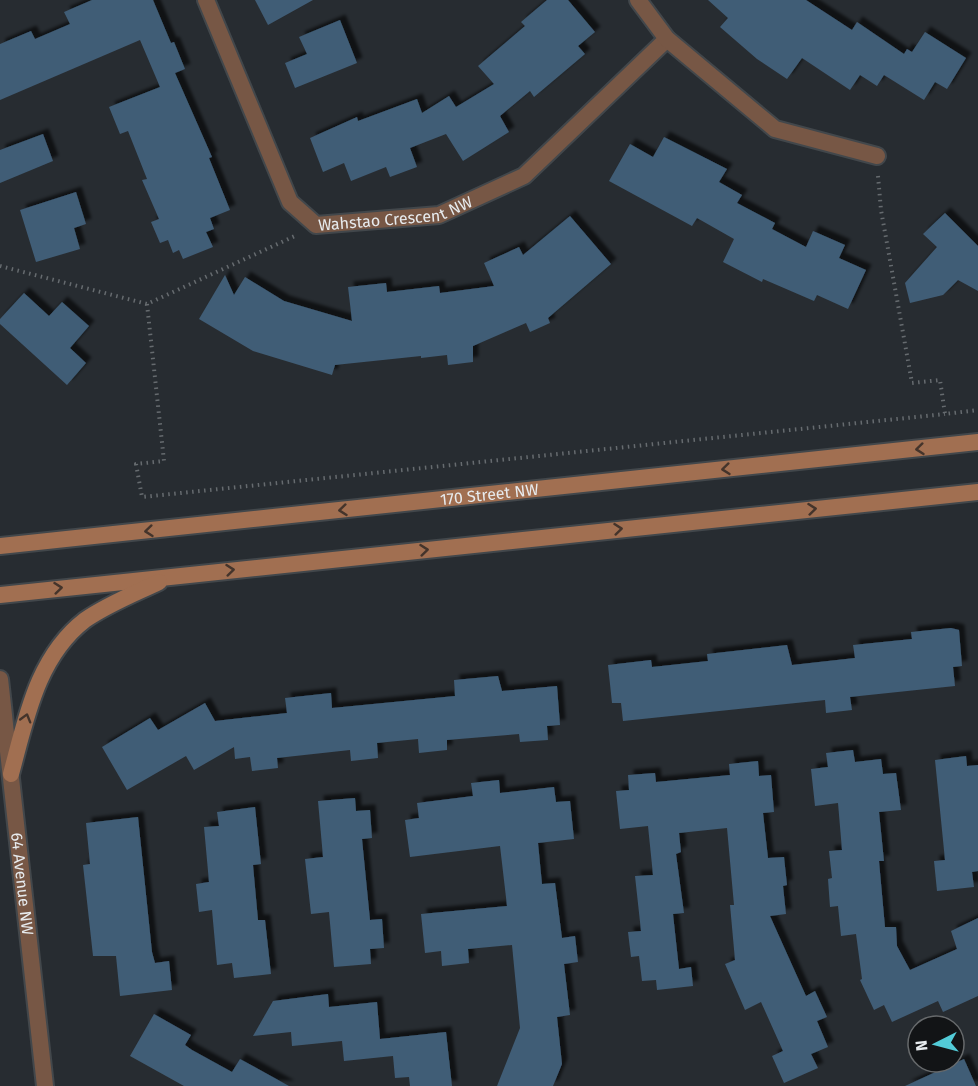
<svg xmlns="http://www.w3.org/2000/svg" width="978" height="1086" font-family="'Fira Sans',sans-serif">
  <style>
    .building { fill: #405d76; filter: url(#shadow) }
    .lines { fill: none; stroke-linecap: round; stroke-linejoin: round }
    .minor-casing { stroke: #42474b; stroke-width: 20 }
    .tertiary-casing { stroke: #42474b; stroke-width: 20 }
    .secondary-casing { stroke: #42474b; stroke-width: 20 }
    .path { stroke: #666b6f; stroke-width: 4; stroke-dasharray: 1.5 4.5; stroke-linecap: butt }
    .minor { stroke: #775745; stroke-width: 16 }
    .tertiary { stroke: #775745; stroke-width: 16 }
    .secondary { stroke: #a16f51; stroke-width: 16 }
    .oneway { stroke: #44342b }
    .labels { text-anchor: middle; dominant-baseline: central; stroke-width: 4.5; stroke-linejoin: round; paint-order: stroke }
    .street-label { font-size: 16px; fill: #e7ebee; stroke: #121416 }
  </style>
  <defs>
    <filter id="shadow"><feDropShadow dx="5.5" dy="-5.5" stdDeviation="1.5" flood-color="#0009"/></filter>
  </defs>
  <rect width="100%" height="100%" fill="#272c31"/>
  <g class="building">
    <path d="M92,0H153L171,43L174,42L185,69L175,73L212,157L209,158L230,210L210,218L214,229L206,232L213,247L183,259L179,250L173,253L168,240L160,243L151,222L159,219L142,180L147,179L128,131L120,134L109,107L160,87L140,40L0,100V44L31,31L35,39L70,24L64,12Z"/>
    <path d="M255,0H313L268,25Z"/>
    <path d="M547,0H568L595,32L578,46L585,54L534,97L530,91L500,116L509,132L463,161L446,134L410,148L417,167L390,177L386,167L351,181L344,163L323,172L310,138L357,117L358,121L417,99L422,113L449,96L456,107L494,84L478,66L525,26L521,22Z"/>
    <path d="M708,0H806L852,30L857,22L904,54L907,49L912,52L925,32L966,58L947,89L935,82L924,100L884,75L877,86L860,75L850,90L802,58L787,79L757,59L720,27L728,18Z"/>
    <path d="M340,20L357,63L295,88L285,63L307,54L299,37Z"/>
    <path d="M43,134L53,161L0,183V150Z"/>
    <path d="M664,137L727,169L719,182L742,195L737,203L775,223L772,229L806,247L813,231L845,245L839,258L866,270L848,309L817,295L814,301L763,279L762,282L723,262L734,239L697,218L692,226L609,181L630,144L653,157Z"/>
    <path d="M76,192L86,224L74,228L80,249L36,262L20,210Z"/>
    <path d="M945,213L978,246V291L958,280L943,295L910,303L905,283L937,247L923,234Z"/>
    <path d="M570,216L611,264L548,318L550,323L530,332L526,323L473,346V362L448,365L447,355L421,358V356L335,365L332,375L253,351L199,319L225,275L234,295L245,277L284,301L352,321L348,287L386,283L387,292L439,286L440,293L494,286L484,263L519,247L523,255Z"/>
    <path d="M24,293L49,316L62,302L89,326L70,348L86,363L67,385L0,324V319Z"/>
    <path d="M951,628L959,630L962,666L953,667L955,686L850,697L852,710L826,713L825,700L623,721L621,703H612L608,665L651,660L652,667L708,661L707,654L787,645L792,665L855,658L853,645L912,639L911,632Z"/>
    <path d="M498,676L502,691L557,686L560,725L547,726L548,740L520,742L519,734L447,740V750L419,753L418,739L377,743L378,758L351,761L350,750L277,758L278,768L252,771L250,757L235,759L234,747L194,770L186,756L127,790L102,747L150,718L158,730L205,703L215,721L287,713L285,698L331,693L332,708L455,696L454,680Z"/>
    <path d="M853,750L855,762L881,759L883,774L896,773L901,810L879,812L884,861H879L885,927H896L897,946L910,970L957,949L951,931L978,918V996L943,1012L938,1001L892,1022L884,1005L874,1010L860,980L862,979L856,934L841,936L838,906L830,907L828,879L832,878L829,851L842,850L838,803L815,806L811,769L828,767L826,753Z"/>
    <path d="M966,756L967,766L978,765V871L972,872L974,887L937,891L934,861L945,860L935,760Z"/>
    <path d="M758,761L759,776L771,775L774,812L763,813L768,858L784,857L787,885L783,886L786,914L770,916L806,996L815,991L827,1017L817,1021L828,1047L811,1054L818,1068L784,1083L772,1056L783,1051L761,1002L745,1010L725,964L735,960L730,905H734L727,828L679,833L681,852L676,854L684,913L673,914L679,969L691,967L693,986L657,990L656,980L642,981L639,956L631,957L628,932L641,931L635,876L653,875L648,826L620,829L616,791L629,790L628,775L655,773L656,782L730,775L729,764Z"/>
    <path d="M499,780L500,793L554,787L556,802L570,801L574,839L538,843L542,884L555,883L562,938L575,936L578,962L564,964L570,1015L557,1017L562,1064L553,1086H497L520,1028L512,945L468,949L469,963L442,966L441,951L425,953L421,914L507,906L500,846L410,857L405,820L419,818L417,803L473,796L471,783Z"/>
    <path d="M355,798L356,811L370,810L372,838L362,839L370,920L382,919L384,948L370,949L371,964L334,967L329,912L311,914L305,859L323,857L318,801Z"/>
    <path d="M255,807L261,864L253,865L258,920H265L271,974L234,978L232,963L217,965L212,910L199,912L196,884L209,882L204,827L219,826L217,812Z"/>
    <path d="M138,817L152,952L155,963L169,961L172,990L120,996L116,956H93L83,865L90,864L86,823Z"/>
    <path d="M328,994L329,1007L377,1002L380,1039L446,1032L452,1086H410L409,1077L395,1078L393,1056L344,1061L342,1041L292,1046L291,1032L253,1036L273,1001Z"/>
    <path d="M154,1014L191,1035L185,1045L192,1050L232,1072L240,1059L289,1086H184L130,1056Z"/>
    <path d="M964,1059L976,1086H905Z"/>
  </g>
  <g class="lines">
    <defs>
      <g id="minor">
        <path id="s1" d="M206,0L290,202L316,225L439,215L524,176L667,39"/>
        <path d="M638,0L667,39L775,129L877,156"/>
      </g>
      <g id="tertiary">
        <path id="s2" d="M0,679L45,1086"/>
      </g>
      <g id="secondary">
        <path id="s3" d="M0,546L978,442"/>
        <path d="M0,595L978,492"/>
        <path d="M11,774C26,719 37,657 85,620C108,604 134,594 159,582"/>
      </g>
    </defs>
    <use href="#minor" class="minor-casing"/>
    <use href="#tertiary" class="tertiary-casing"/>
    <use href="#secondary" class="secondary-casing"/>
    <g class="path">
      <path d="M878,176L881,210L912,383L940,380L945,414L978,410"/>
      <path d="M0,266L147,304L297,235"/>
      <path d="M147,304L164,461L136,464L142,497L945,414"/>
    </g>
    <use href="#minor" class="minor"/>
    <use href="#tertiary" class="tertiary"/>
    <use href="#secondary" class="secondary"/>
  </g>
  <defs><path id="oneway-chevron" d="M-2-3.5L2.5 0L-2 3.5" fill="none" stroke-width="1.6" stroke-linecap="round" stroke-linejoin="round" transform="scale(1.5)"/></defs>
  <g class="oneway">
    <use href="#oneway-chevron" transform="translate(920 449) rotate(174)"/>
    <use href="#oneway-chevron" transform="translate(726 469) rotate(174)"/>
    <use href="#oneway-chevron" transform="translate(812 509) rotate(-6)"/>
    <use href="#oneway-chevron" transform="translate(343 510) rotate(174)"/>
    <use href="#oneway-chevron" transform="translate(618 529) rotate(-6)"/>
    <use href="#oneway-chevron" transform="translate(149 531) rotate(174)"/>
    <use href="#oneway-chevron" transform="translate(424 550) rotate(-6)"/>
    <use href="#oneway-chevron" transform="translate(230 570) rotate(-6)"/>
    <use href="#oneway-chevron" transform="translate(58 588) rotate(-6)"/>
    <use href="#oneway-chevron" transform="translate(26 718) rotate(-74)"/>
  </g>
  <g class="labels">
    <g class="street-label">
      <text stroke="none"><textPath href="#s1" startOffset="334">Wahstao Crescent NW</textPath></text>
      <text stroke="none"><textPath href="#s3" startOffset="492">170 Street NW</textPath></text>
      <text stroke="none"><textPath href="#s2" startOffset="206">64 Avenue NW</textPath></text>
    </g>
  </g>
  <g transform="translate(936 1044) rotate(264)"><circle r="28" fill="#121416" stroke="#676a6c" stroke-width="1.5"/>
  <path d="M0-4.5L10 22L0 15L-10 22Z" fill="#52cbd7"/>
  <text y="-9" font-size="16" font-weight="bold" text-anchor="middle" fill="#e7ebee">N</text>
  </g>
</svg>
